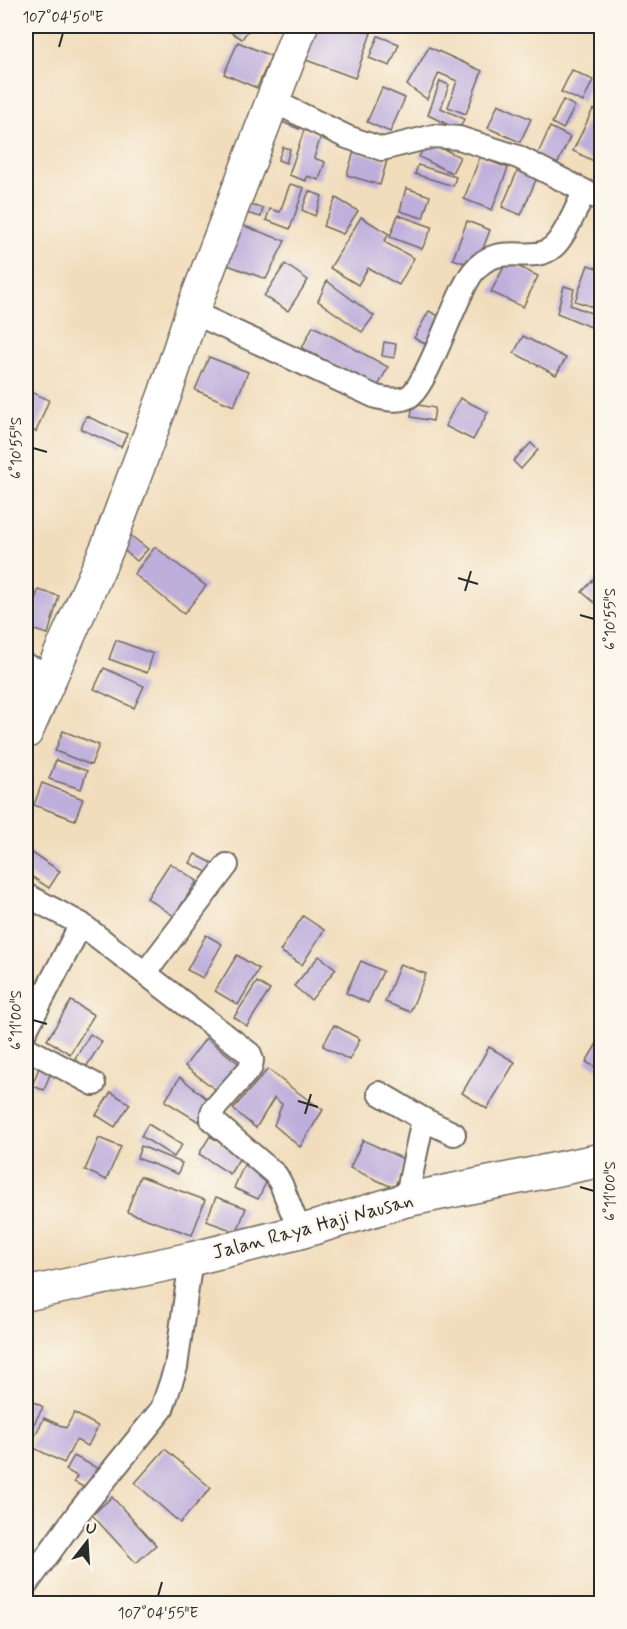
<svg xmlns="http://www.w3.org/2000/svg" width="627" height="1629" font-family="Mynerve,sans-serif">
  <style>
    .building { fill: #beaedc }
    .lines { fill: none; stroke-linecap: round; stroke-linejoin: round }
    .street-casing { stroke: #70695e; stroke-width: 26 }
    .secondary-casing { stroke: #70695e; stroke-width: 36 }
    .street { stroke: #fff; stroke-width: 22 }
    .secondary { stroke: #fff; stroke-width: 33 }
    .ticks { fill: none; stroke: #2b2b2b; stroke-width: 2 }
    .labels { text-anchor: middle; dominant-baseline: central; stroke-width: 4.5; stroke-linejoin: round; paint-order: stroke }
    .street-label { font-size: 20px; fill: #2b2b2b; stroke: #fbf7ec }
    .neatline { fill: none; stroke: #2b2b2b; stroke-width: 2 }
    .ticks-label { font-size: 15px; text-anchor: middle; fill: #2b2b2b }
  </style>
  <rect width="100%" height="100%" fill="#fbf7ec"/>
  <filter id="ink" filterUnits="userSpaceOnUse"><feTurbulence type="fractalNoise" baseFrequency=".0167" numOctaves="2"/><feDisplacementMap in="SourceGraphic" scale="12" xChannelSelector="R" yChannelSelector="G"/><feConvolveMatrix kernelMatrix="1 2 1 2 8 2 1 2 1" color-interpolation-filters="sRGB"/></filter>
  <filter id="wash" filterUnits="userSpaceOnUse"><feTurbulence type="fractalNoise" baseFrequency=".008" numOctaves="4" result="noise"/><feDisplacementMap in="SourceGraphic" scale="24" xChannelSelector="R" yChannelSelector="G"/><feGaussianBlur stdDeviation="1.35" result="paint"/><feColorMatrix in="noise" values="0 0 0 0 0 0 0 0 0 0 0 0 0 0 0 0 0 1.4 0 .05"/><feComposite in="paint" operator="in"/></filter>
  <g filter="url(#wash)">
    <rect width="100%" height="100%" fill="#f1ddbc"/>
    <g id="blocks">
      <g class="building">
        <path d="M220,26H251L242,39Z"/>
        <path d="M319,26H349L371,33L355,78L306,60Z"/>
        <path d="M378,36L399,44L390,66L369,58Z"/>
        <path d="M238,42L271,56L257,88L224,74Z"/>
        <path d="M429,47L482,71L466,114L448,107L457,81L439,73L427,99L407,85Z"/>
        <path d="M572,70L593,80L583,102L561,92Z"/>
        <path d="M440,81L449,85L441,108L464,119L459,130L428,115Z"/>
        <path d="M382,88L405,98L390,132L367,122Z"/>
        <path d="M563,100L575,106L563,129L552,123Z"/>
        <path d="M498,104L531,119L520,142L488,128Z"/>
        <path d="M593,109L602,114V165L573,151Z"/>
        <path d="M283,119L300,125L299,129L282,122Z"/>
        <path d="M550,127L570,137L557,165L537,156Z"/>
        <path d="M304,130L321,136L314,158L325,162L319,180L307,176L306,181L289,175Z"/>
        <path d="M427,141L460,157L452,173L419,157Z"/>
        <path d="M283,147L290,149L286,163L278,160Z"/>
        <path d="M354,151L387,160L380,185L347,175Z"/>
        <path d="M480,157L508,168L492,210L464,199Z"/>
        <path d="M418,165L456,177L453,186L415,174Z"/>
        <path d="M519,167L538,175L521,215L502,207Z"/>
        <path d="M290,184L304,188L290,229L266,220L270,209L280,212Z"/>
        <path d="M406,188L430,196L423,218L400,211Z"/>
        <path d="M309,191L322,196L315,216L302,210Z"/>
        <path d="M336,198L358,211L343,234L323,226Z"/>
        <path d="M244,204L263,208L261,217L242,212Z"/>
        <path d="M398,215L432,227L422,249L390,237Z"/>
        <path d="M361,217L389,234L384,242L414,258L399,285L368,268L358,285L330,268Z"/>
        <path d="M467,221L490,230L476,267L453,259Z"/>
        <path d="M236,223L285,241L266,279L222,263Z"/>
        <path d="M507,261L538,276L523,307L491,292Z"/>
        <path d="M285,264L308,280L288,311L264,296Z"/>
        <path d="M588,265L602,270V302L599,309L575,301Z"/>
        <path d="M327,281L374,316L362,332L318,301Z"/>
        <path d="M564,286L574,289L570,305L596,315L591,327L557,313Z"/>
        <path d="M429,311L446,320L431,347L414,338Z"/>
        <path d="M313,326L388,367L377,388L302,348Z"/>
        <path d="M523,336L566,358L556,375L514,353Z"/>
        <path d="M384,342L396,344L394,358L382,356Z"/>
        <path d="M209,357L248,372L234,406L195,390Z"/>
        <path d="M26,390L49,400L36,432L26,427Z"/>
        <path d="M460,398L488,412L473,440L445,426Z"/>
        <path d="M413,404L435,408L433,421L411,417Z"/>
        <path d="M86,416L127,434L121,447L81,429Z"/>
        <path d="M531,443L538,450L521,469L513,461Z"/>
        <path d="M130,535L148,549L137,561L120,547Z"/>
        <path d="M155,547L206,586L184,614L134,574Z"/>
        <path d="M596,577L602,582V609L582,592Z"/>
        <path d="M38,590L59,596L48,634L27,628Z"/>
        <path d="M116,640L153,654L147,673L109,659Z"/>
        <path d="M104,668L144,686L134,708L94,689Z"/>
        <path d="M63,731L99,745L91,765L55,751Z"/>
        <path d="M56,760L87,771L81,789L49,779Z"/>
        <path d="M42,783L83,799L75,820L34,805Z"/>
        <path d="M26,849L60,871L49,888L26,873Z"/>
        <path d="M195,854L222,868L217,878L190,863Z"/>
        <path d="M170,863L197,881L174,916L147,898Z"/>
        <path d="M303,916L324,930L302,965L280,951Z"/>
        <path d="M206,935L222,944L203,978L187,970Z"/>
        <path d="M237,955L259,969L238,1005L215,991Z"/>
        <path d="M319,956L336,969L311,1000L294,986Z"/>
        <path d="M361,961L383,971L368,1003L346,993Z"/>
        <path d="M400,964L426,974L410,1012L385,1002Z"/>
        <path d="M257,982L270,990L247,1026L234,1017Z"/>
        <path d="M71,1001L94,1015L70,1054L47,1040Z"/>
        <path d="M334,1025L360,1039L349,1060L323,1046Z"/>
        <path d="M90,1034L102,1042L86,1067L74,1060Z"/>
        <path d="M602,1035V1071L586,1062Z"/>
        <path d="M206,1038L242,1066L220,1093L185,1066Z"/>
        <path d="M489,1047L515,1062L487,1109L462,1093Z"/>
        <path d="M40,1065L52,1069L44,1090L32,1086Z"/>
        <path d="M268,1069L289,1086L323,1110L300,1147L274,1125L282,1104L274,1098L256,1128L233,1109Z"/>
        <path d="M180,1077L212,1103L199,1122L165,1101Z"/>
        <path d="M111,1092L130,1104L115,1127L96,1115Z"/>
        <path d="M148,1124L182,1145L174,1157L141,1136Z"/>
        <path d="M210,1136L241,1156L230,1174L199,1154Z"/>
        <path d="M99,1138L121,1147L106,1180L85,1170Z"/>
        <path d="M363,1140L406,1160L394,1188L350,1168Z"/>
        <path d="M141,1146L182,1163L178,1174L137,1158Z"/>
        <path d="M246,1160L271,1172L258,1199L234,1188Z"/>
        <path d="M140,1176L205,1200L192,1235L127,1212Z"/>
        <path d="M216,1197L246,1208L237,1232L206,1221Z"/>
        <path d="M26,1397L43,1407L26,1438Z"/>
        <path d="M74,1413L98,1426L88,1446L76,1440L64,1463L30,1446L44,1418L66,1428Z"/>
        <path d="M165,1449L211,1488L180,1523L135,1483Z"/>
        <path d="M74,1456L103,1471L95,1486L88,1483L85,1488L74,1482L77,1476L66,1470Z"/>
        <path d="M112,1497L156,1545L136,1563L92,1515Z"/>
      </g>
    </g>
  </g>
  <g filter="url(#ink)">
    <use href="#blocks" fill-opacity="0" stroke="#70695e" stroke-width="1.5"/>
    <g class="lines">
      <defs>
        <g id="street">
          <path d="M273,101L347,137L382,149L434,136L459,138L518,157L602,200"/>
          <path d="M192,312L376,397C386,399 398,402 408,397C427,388 455,295 473,272C499,239 531,266 553,247C566,236 576,207 585,192"/>
          <path d="M26,666L51,674"/>
          <path d="M26,895L81,924L250,1054L252,1060L251,1067L214,1109L212,1113V1120L276,1175L281,1184L300,1232"/>
          <path d="M146,972L227,865"/>
          <path d="M26,1030L81,924"/>
          <path d="M26,1048L94,1084"/>
          <path d="M379,1093L423,1119L406,1200"/>
          <path d="M423,1119L454,1134"/>
          <path d="M26,1585L78,1513L162,1409L176,1367L191,1259"/>
        </g>
        <g id="secondary">
          <path d="M26,732L109,544L165,394L192,312L301,26"/>
          <path d="M26,1294L191,1259L300,1232L406,1200L602,1160"/>
        </g>
      </defs>
      <use href="#street" class="street-casing"/>
      <use href="#secondary" class="secondary-casing"/>
      <use href="#street" class="street"/>
      <use href="#secondary" class="secondary"/>
    </g>
  </g>
  <path class="ticks" d="M59,47L63,33M33,448L47,452M458,578L478,584M465,591L471,571M580,615L594,619M33,1020L47,1024M298,1101L318,1107M305,1114L311,1094M580,1187L594,1191M158,1596L162,1582"/>
  <g class="labels">
    <g class="street-label">
      <text transform="translate(313 1227) rotate(-15)">Jalan Raya Haji Nausan</text>
    </g>
  </g>
  <rect width="627" height="1629" fill="none" stroke="#fbf7ec" stroke-width="66"/>
  <g transform="translate(87 1542) rotate(17)" stroke="#fbf7ec" stroke-width="4.5" paint-order="stroke">
  <path d="M0-4.5L10 22L0 15L-10 22Z" fill="#2b2b2b"/>
  <text y="-9" font-size="16" font-weight="bold" text-anchor="middle" fill="#2b2b2b">U</text>
  </g>
  <rect x="33" y="33" width="561" height="1563" class="neatline"/>
  <g class="ticks-label">
    <text x="63" y="22">107°04'50"E</text>
    <text transform="translate(16 448) rotate(-90)" y="5">6°10'55"S</text>
    <text transform="translate(610 619) rotate(-90)" y="5">6°10'55"S</text>
    <text transform="translate(16 1020) rotate(-90)" y="5">6°11'00"S</text>
    <text transform="translate(610 1191) rotate(-90)" y="5">6°11'00"S</text>
    <text x="158" y="1618">107°04'55"E</text>
  </g>
</svg>
